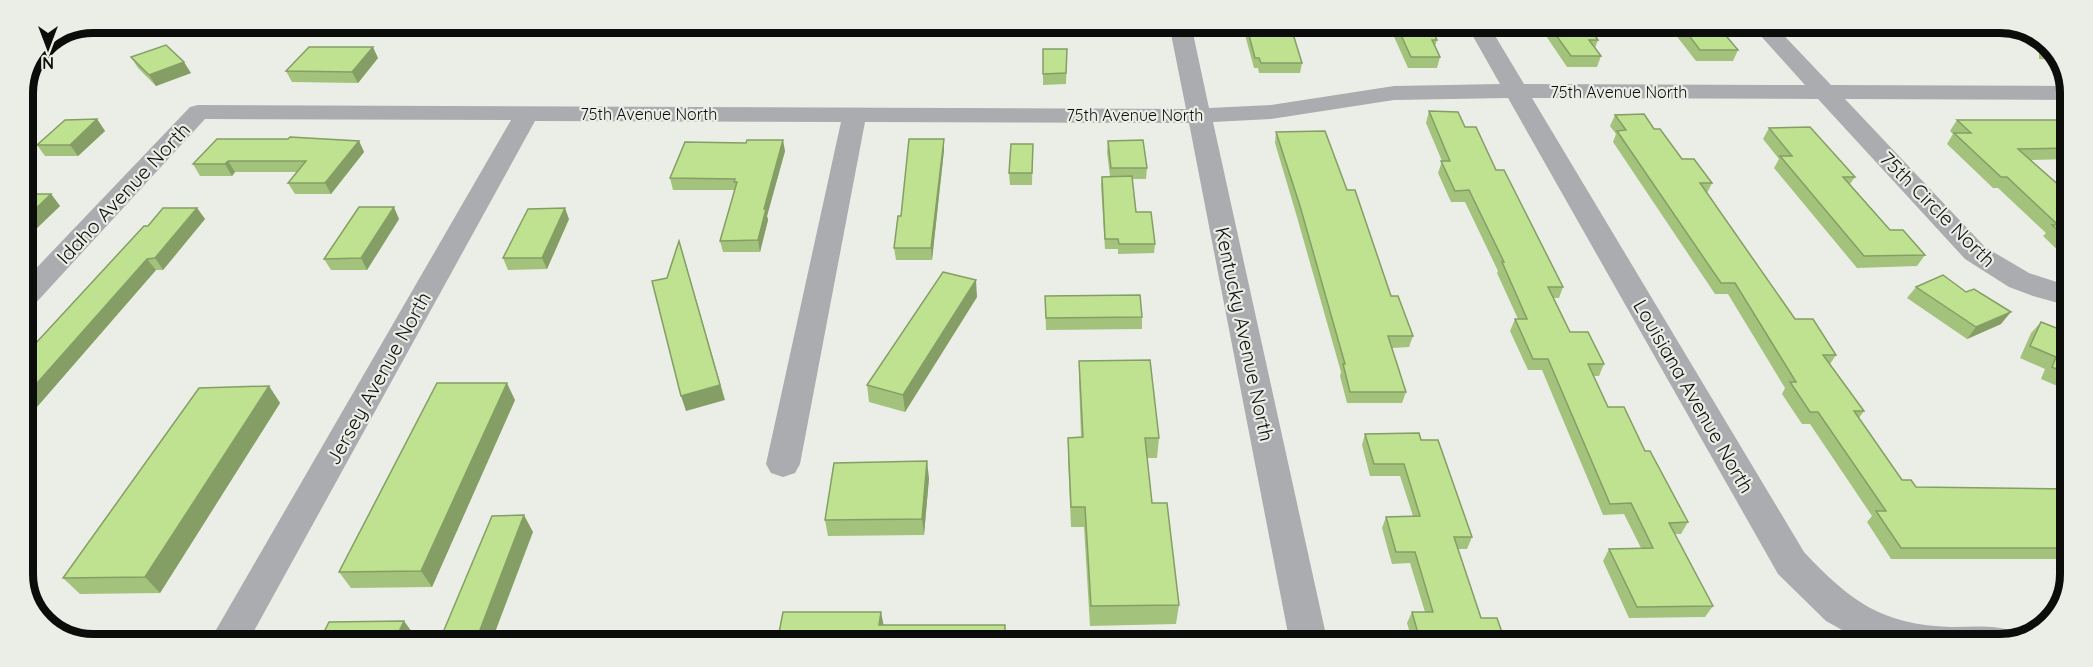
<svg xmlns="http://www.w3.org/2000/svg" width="2093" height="667" font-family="Quicksand,sans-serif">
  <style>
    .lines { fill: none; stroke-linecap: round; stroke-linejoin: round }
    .minor { fill: #abacaf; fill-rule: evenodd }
    .wall { fill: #a3c27c }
    .shaded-wall { fill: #859e65 }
    .building { fill: #bee290; stroke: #859e65; stroke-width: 1.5 }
    .labels { text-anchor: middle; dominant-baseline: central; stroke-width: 4.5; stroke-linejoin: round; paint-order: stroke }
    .far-street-label { font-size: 16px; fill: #0c0d0b; stroke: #ebeee7 }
    .street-label { font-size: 20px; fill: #0c0d0b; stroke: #ebeee7 }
    .rim { fill: none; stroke: #0c0d0b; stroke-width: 8 }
  </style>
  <rect width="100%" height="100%" fill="#ebeee7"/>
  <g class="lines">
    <path class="minor" d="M1169,24H1191L1209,108L1271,105L1394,86L1500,84L1466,24H1488L1524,84L1805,85L1751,25H1774L1831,85L2069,86L2070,100L1845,99L1985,247L2029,273L2069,286V306L2033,296L2009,287L1965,259L1818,99L1532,98L1804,552C1850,601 1882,625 1951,627C1972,627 1994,624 2015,632L2018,639L2000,644H1867L1826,621L1778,574L1508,98L1394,100L1271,119L1213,122L1328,644H1290L1189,123L865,122L800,464L795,473L783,477L771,473L766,464L841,122L535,121L248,642H209L511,120L205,119L33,306L23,309V282L190,107L198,105L1186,109Z"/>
  </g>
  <g class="wall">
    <path d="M1242,24H1290L1302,63L1300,73H1259L1258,68H1254Z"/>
    <path d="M1385,24H1429L1437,40L1435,46L1440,57L1437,68H1408L1391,30H1388Z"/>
    <path d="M1538,24H1588V26L1598,40L1595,48L1601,56L1597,67H1567Z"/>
    <path d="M1668,25H1717L1738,50L1733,61H1696Z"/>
    <path d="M2040,39L2053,47L2059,60L2039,59V40Z"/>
    <path d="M1043,49H1067L1066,84L1043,85Z"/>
    <path d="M131,57L191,73L156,86L138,68Z"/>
    <path d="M378,58L358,83L292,82L286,71Z"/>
    <path d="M1429,111L1465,127L1496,170L1563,287L1559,298H1554L1570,332L1604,364L1599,376H1593L1608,407L1645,451L1688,522L1681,534H1675L1713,606L1705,617L1629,618L1603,561L1609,549L1641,548L1624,514L1603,515L1542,370H1528L1510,331L1515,319H1518L1497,273L1498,271L1465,202H1451L1438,173L1442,161L1426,123Z"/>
    <path d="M1615,115L1654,129L1682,159L1712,183L1707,193L1795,319L1836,355L1830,364L1864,411L1859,418L1902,480L1916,487L2068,489V559H1891L1867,522L1872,516L1810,424H1802L1782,394L1785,388L1728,294H1715L1613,142L1616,134L1610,126Z"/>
    <path d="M97,119L105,131L78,156H45L37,145Z"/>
    <path d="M1957,120H2070V159L2031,160L2070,195V259H2067L2043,236L2046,233L1998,188H1993L1947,144L1953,134L1950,131Z"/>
    <path d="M1769,128L1855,177L1850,184L1890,230L1925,255L1917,266L1857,268L1774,168L1779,159L1763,139Z"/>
    <path d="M1276,132L1347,190L1391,296L1413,336L1409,347L1391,348L1406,392L1402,403H1347L1340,376L1341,372L1297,217L1275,143Z"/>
    <path d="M359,141L364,152L331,194H295L288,183L297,172H235L232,176H200L193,164Z"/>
    <path d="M1108,141L1147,168L1146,179H1132L1136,212L1155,244L1154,253L1118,254V249H1105L1101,186L1102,177L1110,176L1107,152Z"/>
    <path d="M1033,144L1032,185H1010L1009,173Z"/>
    <path d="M944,150L932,260H896L894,248L901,216Z"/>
    <path d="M785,151L767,216L768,220L760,252H723L720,241L735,190H673L670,178Z"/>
    <path d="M23,194H51L60,206L36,229H23Z"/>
    <path d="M197,208L205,219L163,270H156L23,423L148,226Z"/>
    <path d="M399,219L367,270H331L324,259Z"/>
    <path d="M569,219L547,269L508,270L503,258Z"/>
    <path d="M1916,287L2001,324L1967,339L1907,298Z"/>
    <path d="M1045,296L1142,317V329L1046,330Z"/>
    <path d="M977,297L905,412L869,402L867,385Z"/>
    <path d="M2041,322L2069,333V391L2041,379L2045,369L2020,358L2031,333Z"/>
    <path d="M1079,361L1159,438L1157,458H1147L1152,503L1179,605L1176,624L1090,626L1084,527H1071L1068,458V438L1081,437L1079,381Z"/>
    <path d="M269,386L280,403L160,593L80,594L63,578Z"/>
    <path d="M515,400L432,587L351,588L339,572Z"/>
    <path d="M1365,434L1421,440L1472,537L1467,549H1458L1481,618L1506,644H1413L1407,623L1412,612H1425L1410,563L1392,564L1382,528L1386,517L1413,516L1400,476H1370L1362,445Z"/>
    <path d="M929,478L924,535L828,536L825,520Z"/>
  </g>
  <g class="shaded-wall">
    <path d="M373,47L378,58L358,83L352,72Z"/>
    <path d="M184,62L191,73L156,86L149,75Z"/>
    <path d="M97,119L105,131L78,156L70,145Z"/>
    <path d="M944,139V150L932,260L931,248Z"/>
    <path d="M783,140L785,151L767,216L768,220L760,252L758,240L764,209Z"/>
    <path d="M359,141L364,152L331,194L325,183Z"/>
    <path d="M228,161L235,172L232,176L225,164Z"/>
    <path d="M51,194L60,206L36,229L27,217Z"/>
    <path d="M394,207L399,219L367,270L361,258Z"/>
    <path d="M197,208L205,219L163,270L155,258Z"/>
    <path d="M565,208L569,219L547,269L542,258Z"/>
    <path d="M679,241L725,400L686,411L681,396Z"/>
    <path d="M147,259L156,270L23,423V399Z"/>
    <path d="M976,280L977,297L905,412L903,395Z"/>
    <path d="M2011,312L2001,324L1967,339L1976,327Z"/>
    <path d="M507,383L515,400L432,587L421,571Z"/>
    <path d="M269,386L280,403L160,593L145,577Z"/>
    <path d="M927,461L929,478L924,535L922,519Z"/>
    <path d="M524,515L533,532L491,643H475Z"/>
    <path d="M881,612L885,632L879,625Z"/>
    <path d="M404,621L415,636L412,642H394Z"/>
  </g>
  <g class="building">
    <path d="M1246,24H1290L1302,63H1261L1259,58H1255Z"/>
    <path d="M1396,24H1429L1437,40H1432L1440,57H1411Z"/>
    <path d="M1548,24H1587L1598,40H1589L1601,56H1571Z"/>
    <path d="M1681,25H1717L1738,50H1700Z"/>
    <path d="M2047,43L2053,47L2054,49H2047Z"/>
    <path d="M166,45L184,62L149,75L131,57Z"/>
    <path d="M309,47H373L352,72L286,71Z"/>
    <path d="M1043,49H1067L1066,73L1043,74Z"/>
    <path d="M1429,111L1458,112L1465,127H1476L1496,170H1504L1563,287H1548L1570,332H1588L1604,364H1588L1608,407H1624L1645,451H1650L1688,522L1669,523L1713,606L1637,607L1609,549L1653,548L1631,503L1610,504L1548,359H1533L1515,319H1527L1502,262H1504L1469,190L1455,191L1441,161H1450Z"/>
    <path d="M1644,114L1654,129H1660L1682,159H1694L1712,183H1700L1795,319H1813L1836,355H1823L1864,411H1854L1902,480H1911L1916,487L2068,489V548H1901L1876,511H1886L1818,412H1810L1790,382H1796L1735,283H1721L1617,131L1626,130L1615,115Z"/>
    <path d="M97,119L70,145H37L65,120Z"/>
    <path d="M1957,120H2070V148L2018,149L2070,195V241L2052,225H2058L2007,177H2001L1954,133H1971Z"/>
    <path d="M1810,127L1855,177H1843L1890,230H1903L1925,255L1864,256L1780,156H1792L1769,128Z"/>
    <path d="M1325,131L1347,190H1355L1391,296H1398L1413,336H1388L1406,392H1350L1343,364H1345L1300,206L1276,132Z"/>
    <path d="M290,137L359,141L325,183H288L306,161H228L225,164H193L217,139H288Z"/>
    <path d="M909,139H944L931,248H894L898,216H901Z"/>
    <path d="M747,140H783L764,209H766L758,240L720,241L737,182H734L735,179L670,178L685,142L746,143Z"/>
    <path d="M1143,140L1147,168H1111L1108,141Z"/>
    <path d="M1011,144H1033L1032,173H1009Z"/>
    <path d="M1132,176L1136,212H1151L1155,244H1119L1118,239H1105L1102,177Z"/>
    <path d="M23,194H51L27,217H23Z"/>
    <path d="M359,207H394L361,258L324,259Z"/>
    <path d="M163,208H197L155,258L147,259L23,399V357L144,226H148Z"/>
    <path d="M565,208L542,258H503L528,209Z"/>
    <path d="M679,241L720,385L681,396L652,281L667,278Z"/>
    <path d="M943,272L976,280L903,395L867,385Z"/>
    <path d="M1943,275L1966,292L1974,289L2011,312L1976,327L1916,287Z"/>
    <path d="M1140,295L1142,317L1046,318L1045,296Z"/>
    <path d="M2041,322L2069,333V375L2052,367L2056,357L2030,346Z"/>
    <path d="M1150,360L1159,438H1145L1152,503H1167L1179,605L1091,606L1085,507H1071L1068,438L1083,437L1079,361Z"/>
    <path d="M437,383H507L421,571L339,572Z"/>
    <path d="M269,386L145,577L63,578L199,388Z"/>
    <path d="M1419,433L1421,440H1438L1472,537H1454L1481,618H1497L1506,644H1421L1412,612H1433L1415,552H1396L1386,517L1420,516L1404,464H1374L1365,434Z"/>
    <path d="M927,461L922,519L825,520L834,463Z"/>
    <path d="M524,515L475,643L439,642L492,516Z"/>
    <path d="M783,612H881L879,625H1005V643H777Z"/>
    <path d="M404,621L394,642H319L329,622Z"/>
    <path d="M1741,639L1746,644H1724Z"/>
  </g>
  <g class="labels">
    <g class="far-street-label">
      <text x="1619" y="92">75th Avenue North</text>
      <text x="649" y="114">75th Avenue North</text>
      <text x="1135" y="115">75th Avenue North</text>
    </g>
    <g class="street-label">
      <text transform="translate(123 193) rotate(-47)">Idaho Avenue North</text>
      <text transform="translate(1938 209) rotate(45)">75th Circle North</text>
      <text transform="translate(1245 334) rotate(78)">Kentucky Avenue North</text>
      <text transform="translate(378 378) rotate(-61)">Jersey Avenue North</text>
      <text transform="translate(1694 396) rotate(60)">Louisiana Avenue North</text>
    </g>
  </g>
  <path d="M0 0H2093V667H0ZM93 33H2000A60 60 0 0 1 2060 93V574A60 60 0 0 1 2000 634H93A60 60 0 0 1 33 574V93A60 60 0 0 1 93 33Z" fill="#ebeee7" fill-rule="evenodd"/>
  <path class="rim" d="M93 33H2000A60 60 0 0 1 2060 93V574A60 60 0 0 1 2000 634H93A60 60 0 0 1 33 574V93A60 60 0 0 1 93 33Z"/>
  <g transform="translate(48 48) rotate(180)" stroke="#ebeee7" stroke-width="4.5" paint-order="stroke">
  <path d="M0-4.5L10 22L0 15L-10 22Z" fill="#0c0d0b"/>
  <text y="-9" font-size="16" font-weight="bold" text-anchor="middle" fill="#0c0d0b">N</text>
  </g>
</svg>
